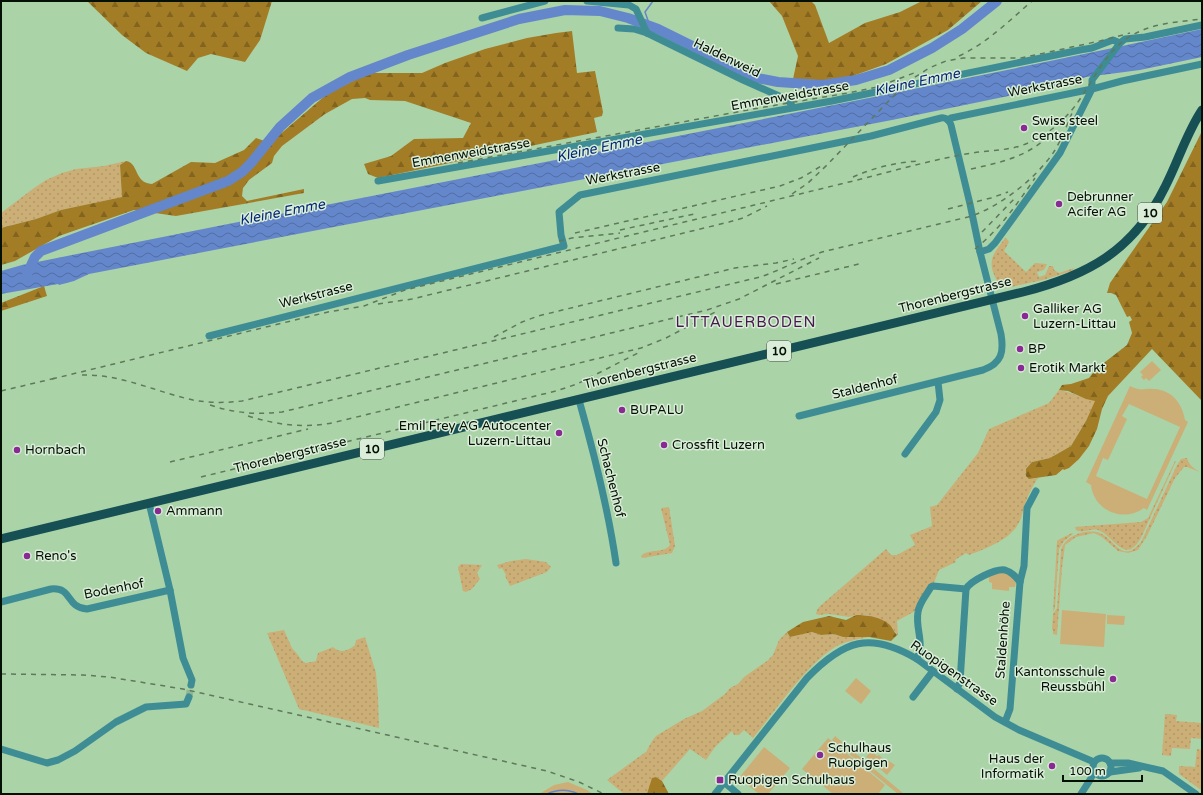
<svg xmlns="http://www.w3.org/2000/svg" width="1203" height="795" font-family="'Varela Round',sans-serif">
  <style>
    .grass { fill: url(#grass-dots) }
    .forest { fill: url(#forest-firs) }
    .green { fill: #ccaf77; fill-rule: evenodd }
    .water { fill: url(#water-waves) }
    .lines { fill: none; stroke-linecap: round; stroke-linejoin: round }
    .stream { stroke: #6487cb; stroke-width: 1.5 }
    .river { stroke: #6487cb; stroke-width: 10 }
    .minor-tunnel { stroke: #92b68f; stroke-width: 7; stroke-dasharray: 7 3.5; stroke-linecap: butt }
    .minor { stroke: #3f8d94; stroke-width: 7 }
    .major { stroke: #165054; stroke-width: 9 }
    .rail { stroke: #5e795c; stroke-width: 1.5; stroke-dasharray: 5 5; stroke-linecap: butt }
    .poi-dot { fill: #882994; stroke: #d9edd8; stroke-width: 1.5 }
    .labels { text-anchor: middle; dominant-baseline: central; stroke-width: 3; stroke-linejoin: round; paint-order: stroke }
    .shield { fill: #d9edd8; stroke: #445243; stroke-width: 1 }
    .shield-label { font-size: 12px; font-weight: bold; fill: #041003 }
    .street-label { font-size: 13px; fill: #041003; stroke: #d9edd8 }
    .poi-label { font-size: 13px; fill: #041003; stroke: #d9edd8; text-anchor: start }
    .water-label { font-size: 14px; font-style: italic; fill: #042675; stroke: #d9edd8 }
    .quarter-label { font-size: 15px; letter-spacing: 1px; fill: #46194c; stroke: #d9edd8 }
  </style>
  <defs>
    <pattern id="grass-dots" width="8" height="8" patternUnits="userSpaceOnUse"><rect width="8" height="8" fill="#ccaf77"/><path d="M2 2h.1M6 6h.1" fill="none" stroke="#ae9665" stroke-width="1.8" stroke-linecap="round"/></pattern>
    <pattern id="forest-firs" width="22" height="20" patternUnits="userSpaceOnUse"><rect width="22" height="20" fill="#a37c26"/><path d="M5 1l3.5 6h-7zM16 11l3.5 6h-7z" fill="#83641f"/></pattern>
    <pattern id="water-waves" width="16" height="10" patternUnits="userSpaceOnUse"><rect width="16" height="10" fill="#6487cb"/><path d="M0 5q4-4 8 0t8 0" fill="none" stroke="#506da3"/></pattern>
  </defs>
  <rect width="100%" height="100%" fill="#abd3a8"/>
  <g class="grass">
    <path d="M126,161L120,165L122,197L62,210L36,219L1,228V213L34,188L46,180L62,173L76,169L104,166Z"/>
    <path d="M1005,238L1007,239L1009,242L1004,251L1026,272L1035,263L1047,264L1044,270L1037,272L1039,277L1045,275L1049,266H1053L1054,270L1059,273L1074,268L1072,271L1043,280L1006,288L1005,286C998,283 996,280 993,272C988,257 997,250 1005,238Z"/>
    <path d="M1059,390C1072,392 1082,399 1096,400L1086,421L1071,446L1050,458L1032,462L1029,479L1038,478C1031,488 1025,502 1022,515C1016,538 989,547 969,555L966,553L955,560L956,562L939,570L933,585L917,610L897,621L898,636L890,625L881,620L866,615H856L849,617L829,614L819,615L816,614L817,610L819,607L886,549L891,555H897L915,545L910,535L932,526L930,507L937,505L978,453L989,429L1049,403Z"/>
    <path d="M1187,458C1189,465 1194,469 1200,472L1187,467H1184L1175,478L1147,536L1138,550L1128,553L1118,551L1102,537L1094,533L1076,537L1065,545L1062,568L1057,635L1053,634V630L1052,629L1053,614L1057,608L1061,551C1063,536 1087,528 1100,533C1115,539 1122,565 1141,542L1177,465L1181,459Z"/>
    <path d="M1175,461H1176L1141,538C1125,566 1114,536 1098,530C1090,528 1083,534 1076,530L1075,527L1141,522L1148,518Z"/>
    <path d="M669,507L675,546L672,553L642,558L641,556C649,548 663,554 670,545L661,508Z"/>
    <path d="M1072,533L1073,534L1064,541L1059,549L1055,608L1053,612L1057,541L1058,540Z"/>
    <path d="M526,559L546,562L551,567L547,572L510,586L505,576L506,575L502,568L499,569L497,565L511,561Z"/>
    <path d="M461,564L482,565L477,573L480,579L472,589L466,592L463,591L458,567Z"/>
    <path d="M284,630L292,648L298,655L302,661L306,663L316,661L318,653L333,647C340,654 348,651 355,645L356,640L365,637L376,673L378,697L379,728L299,709L267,633Z"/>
    <path d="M787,632L790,637L812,632L821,635L834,634L843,637H869C858,639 848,641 839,645C809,660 775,712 753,738L744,730L739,735H734L732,731L715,747L706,760L690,749L662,781L656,777L647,794H624L607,780L647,751V750L652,741L656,736L684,719L702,711L725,694L730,688L738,684L744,677L767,661L773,655L779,640Z"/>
    <path d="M1165,714L1177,715L1176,721L1202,723V739L1191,738L1190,749L1172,748L1171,756L1162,755Z"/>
    <path d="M1197,749L1202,750V789L1201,790L1179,774V766L1195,767Z"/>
  </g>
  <g class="forest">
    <path d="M87,1H272L260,40L245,62L211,54L198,58L187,71L146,53L122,35Z"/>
    <path d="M769,1H811L815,5L829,43L865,23L900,12L922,1H982L948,30L886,64L839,81L793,79L798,56L782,16Z"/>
    <path d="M572,31L577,73L595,71L603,112L602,116L594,118L597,132L378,178L368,174L364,164L391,156L414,139L463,138L471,123L405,101L370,100L365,98L352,99L325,114L282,146L274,156L272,163L249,180L243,188L242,196L247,201L304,189V193L176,216L134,210L59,236L15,261L1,265V228L36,219L61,210L122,197L120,165L126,161C139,163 134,183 152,184L191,162L215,163L244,150L256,138L270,143L327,94L369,73H422L445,63L485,49L527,38L556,33Z"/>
    <path d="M1202,131V401L1152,349L1108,396L1102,409L1097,429L1089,446L1079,459L1069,468L1064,470L1063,469L1056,475L1029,479L1026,476V469L1032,462L1050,458L1071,446L1086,421L1095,401L1086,399L1068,391L1059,390L1062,385L1071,384L1089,378L1096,369L1127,345L1132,333L1129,322L1132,320L1130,316L1127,317L1116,295L1111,293H1107L1110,283L1167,202Z"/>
    <path d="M44,286L47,296L1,311V303Z"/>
    <path d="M856,615C867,615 881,617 890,625C892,627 894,632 897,635L891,641L869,637H843L834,634L821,635L812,632L790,637L787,632L803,622L829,616L846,620Z"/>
    <path d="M656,777L662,781L669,794H647L652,778Z"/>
  </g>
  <g class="green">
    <path d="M1152,361L1161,370L1149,381L1146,378L1144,380L1141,377L1143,375L1140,372Z"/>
    <path d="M1130,386C1143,392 1142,388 1154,389C1172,390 1182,403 1185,420L1188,422L1147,510L1144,508C1123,523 1094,511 1091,485L1086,482ZM1129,404L1180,427L1147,499L1096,476L1103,458L1108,460L1127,419L1122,416Z"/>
    <path d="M996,572C1007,572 1011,573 1016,583L1015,587H1009V591L992,589V583L989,582V577Z"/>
    <path d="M1062,610L1106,614L1104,647L1060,644Z"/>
    <path d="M1107,615L1125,616L1124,625L1107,624Z"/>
    <path d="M856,678L871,691L861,704L845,691Z"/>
    <path d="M835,736L904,794H898L832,740Z"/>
    <path d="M828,738L885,785L878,794H833L802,769Z"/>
    <path d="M764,747L790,768L768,794H759L739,778Z"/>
    <path d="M871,751L877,756L879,755L887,762L889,761L895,765L887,775L866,757Z"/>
    <path d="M568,782L587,790L593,794H539L554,785Z"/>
  </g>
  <path class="water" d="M1202,29V57L1140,70L1086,77L1073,82L1061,85L892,120L89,274L74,281L59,285L58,284L1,294V271L22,265C415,186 810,113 1202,29Z"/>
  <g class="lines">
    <g class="stream">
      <path d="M650,26L645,12L653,1"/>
      <path d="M547,794C558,789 568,789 578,794"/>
    </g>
    <path class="river" d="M27,274L35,257L41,251L228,181L242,172L251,163L280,127L312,98L350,77L408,55L519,19L565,10L600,11L628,18L658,29L757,78L778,82L822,85L856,80L889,70L932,48L962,29L997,1"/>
    <path class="minor-tunnel" d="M189,697L191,685"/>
    <g class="minor">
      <path d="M587,1L629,5L636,9L647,33"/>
      <path d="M482,18L545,1"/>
      <path d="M618,28L634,29L647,33L743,80L788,100L793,107"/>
      <path d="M1092,89V80L1120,43"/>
      <path d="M948,120L951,118L1092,89L1122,81L1202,64"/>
      <path d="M378,181L832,101L1080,50L1092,48L1113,40L1120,43L1125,39L1145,37L1202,25"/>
      <path d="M980,252L989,249L995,243L1060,153L1092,89"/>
      <path d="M209,336L564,246L561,235L559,212L580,195L871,136L941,118C946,117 950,121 951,125L970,204L980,252L1001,334C1004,352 1002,363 983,370L799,416"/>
      <path d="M579,400C594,453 608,508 616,563"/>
      <path d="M905,454L936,412L940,400L938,382"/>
      <path d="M149,503L170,590L183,658L192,680L191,685"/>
      <path d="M1,602L51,589C73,587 65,607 87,609L170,590"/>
      <path d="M917,659C925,642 915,629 918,612C919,603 927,594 931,587L933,586L966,589"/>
      <path d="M957,689L960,682L966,589C970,581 996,568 1005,570C1012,572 1016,577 1020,582"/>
      <path d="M913,697L933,671"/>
      <path d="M1005,722L1010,709L1020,582L1024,566L1027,508L1036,491"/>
      <path d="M1,749L47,763L58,760L75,751L116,722L146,707L186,704L189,697"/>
      <circle cx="1102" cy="767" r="9"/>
      <path d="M1110,763H1128L1163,771L1196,794"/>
      <path d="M1110,772L1139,768"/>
      <path d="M724,782L738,794"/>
      <path d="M715,794L807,678C844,640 870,631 917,659L995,717L1019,730L1094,762"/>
      <path d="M1081,794L1090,780L1094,772"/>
    </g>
    <path class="major" d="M1,539L1023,292C1089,275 1134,250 1165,187C1178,162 1186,134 1202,110"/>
    <g class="rail">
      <path d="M959,56C987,43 1009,21 1032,1"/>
      <path d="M458,163L759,108L848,93L877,87L914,73"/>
      <path d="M971,169C998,163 1023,158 1044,140"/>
      <path d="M853,177C873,168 897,162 919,161"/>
      <path d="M792,194L808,183L827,165L906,83L929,68L946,61L963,58H1021L1100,41L1130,33"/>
      <path d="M948,209L991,198L1008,192"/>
      <path d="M620,230L694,214"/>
      <path d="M982,232L1016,197"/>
      <path d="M575,233L780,186L801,178L823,165"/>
      <path d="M559,241L572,238L620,233"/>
      <path d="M975,249C1000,229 1017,204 1035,178"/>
      <path d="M776,284L863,263"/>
      <path d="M378,304L412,299L729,222L743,218L767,206"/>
      <path d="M494,337L522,322L538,316L735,268L776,263L794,259"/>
      <path d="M82,375C121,374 156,392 193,400C209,403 225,403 242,401L760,277C781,270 800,259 822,252L968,217C999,208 1038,177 1055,150C1062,138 1067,125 1072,113"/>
      <path d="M52,379L328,312L364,306L405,290C553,254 701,218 849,182C890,172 930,160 972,153C989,150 1006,151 1023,145C1048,136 1068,118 1082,96C1096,75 1108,49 1131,36C1152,23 1178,22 1202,19"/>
      <path d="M1,391L56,378"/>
      <path d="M210,405C234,413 257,415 282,412L707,310L739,299L819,258"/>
      <path d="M248,416C278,425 305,429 336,422L641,348L666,338L719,310"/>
      <path d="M170,462L308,429"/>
      <path d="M201,477L556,391L577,384L638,353"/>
      <path d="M1,674L83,675L109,677L183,689L547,771L579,782L604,794"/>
    </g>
  </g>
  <g class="poi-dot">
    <circle cx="1024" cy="128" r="4"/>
    <circle cx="1059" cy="204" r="4"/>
    <circle cx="1025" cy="316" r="4"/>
    <circle cx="1020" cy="349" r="4"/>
    <circle cx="1021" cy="368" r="4"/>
    <circle cx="622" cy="410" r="4"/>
    <circle cx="559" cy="433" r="4"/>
    <circle cx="664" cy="445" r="4"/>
    <circle cx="17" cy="450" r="4"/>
    <circle cx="158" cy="511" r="4"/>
    <circle cx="27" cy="556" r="4"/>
    <circle cx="1113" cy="679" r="4"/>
    <circle cx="820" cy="755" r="4"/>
    <circle cx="1052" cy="766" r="4"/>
    <rect x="716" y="776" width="8" height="8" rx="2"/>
  </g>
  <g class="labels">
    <g class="shield">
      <rect x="1138" y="203" width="24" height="20" rx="3"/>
      <rect x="767" y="341" width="24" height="20" rx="3"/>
      <rect x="360" y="439" width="24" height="20" rx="3"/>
    </g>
    <g class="shield-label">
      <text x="1150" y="213">10</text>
      <text x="779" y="351">10</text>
      <text x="372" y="449">10</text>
    </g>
    <g class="street-label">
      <text transform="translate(727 58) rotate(26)">Haldenweid</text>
      <text transform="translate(1045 86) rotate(-11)">Werkstrasse</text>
      <text transform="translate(790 96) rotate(-10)">Emmenweidstrasse</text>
      <text transform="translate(471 153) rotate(-10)">Emmenweidstrasse</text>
      <text transform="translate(623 174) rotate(-11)">Werkstrasse</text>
      <text transform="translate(316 295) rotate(-14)">Werkstrasse</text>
      <text transform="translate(955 295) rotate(-14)">Thorenbergstrasse</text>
      <text transform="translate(640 371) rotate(-14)">Thorenbergstrasse</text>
      <text transform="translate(865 387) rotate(-14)">Staldenhof</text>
      <text transform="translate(290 455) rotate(-14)">Thorenbergstrasse</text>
      <text transform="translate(611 478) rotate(76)">Schachenhof</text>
      <text transform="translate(114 589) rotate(-11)">Bodenhof</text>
      <text transform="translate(1003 640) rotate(-86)">Staldenhöhe</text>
      <text transform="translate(954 673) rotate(35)">Ruopigenstrasse</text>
    </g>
    <g class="poi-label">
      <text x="1032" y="121">Swiss steel<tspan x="1032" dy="15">center</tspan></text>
      <text x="1067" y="197">Debrunner<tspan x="1067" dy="15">Acifer AG</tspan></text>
      <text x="1033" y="309">Galliker AG<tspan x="1033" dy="15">Luzern-Littau</tspan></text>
      <text x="1028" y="349">BP</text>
      <text x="1029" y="368">Erotik Markt</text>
      <text x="630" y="410">BUPALU</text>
      <text x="551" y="426" text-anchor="end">Emil Frey AG Autocenter<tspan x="551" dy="15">Luzern-Littau</tspan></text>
      <text x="672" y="445">Crossfit Luzern</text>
      <text x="25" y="450">Hornbach</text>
      <text x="166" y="511">Ammann</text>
      <text x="35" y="556">Reno's</text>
      <text x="1105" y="672" text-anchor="end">Kantonsschule<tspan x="1105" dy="15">Reussbühl</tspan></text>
      <text x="828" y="748">Schulhaus<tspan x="828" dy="15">Ruopigen</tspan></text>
      <text x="1044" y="759" text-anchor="end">Haus der<tspan x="1044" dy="15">Informatik</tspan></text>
      <text x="728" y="780">Ruopigen Schulhaus</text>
    </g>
    <g class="water-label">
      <text transform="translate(917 82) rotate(-12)">Kleine Emme</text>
      <text transform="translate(599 148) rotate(-12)">Kleine Emme</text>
      <text transform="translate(282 212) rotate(-11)">Kleine Emme</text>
    </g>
    <g class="quarter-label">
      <text x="746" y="322">LITTAUERBODEN</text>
    </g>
  </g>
  <rect width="1203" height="795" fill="none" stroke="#041003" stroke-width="4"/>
  <path d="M1063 775v6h79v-6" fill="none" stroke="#041003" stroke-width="2"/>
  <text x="1069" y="775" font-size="12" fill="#041003" stroke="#d9edd8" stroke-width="3" paint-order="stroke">100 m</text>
</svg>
